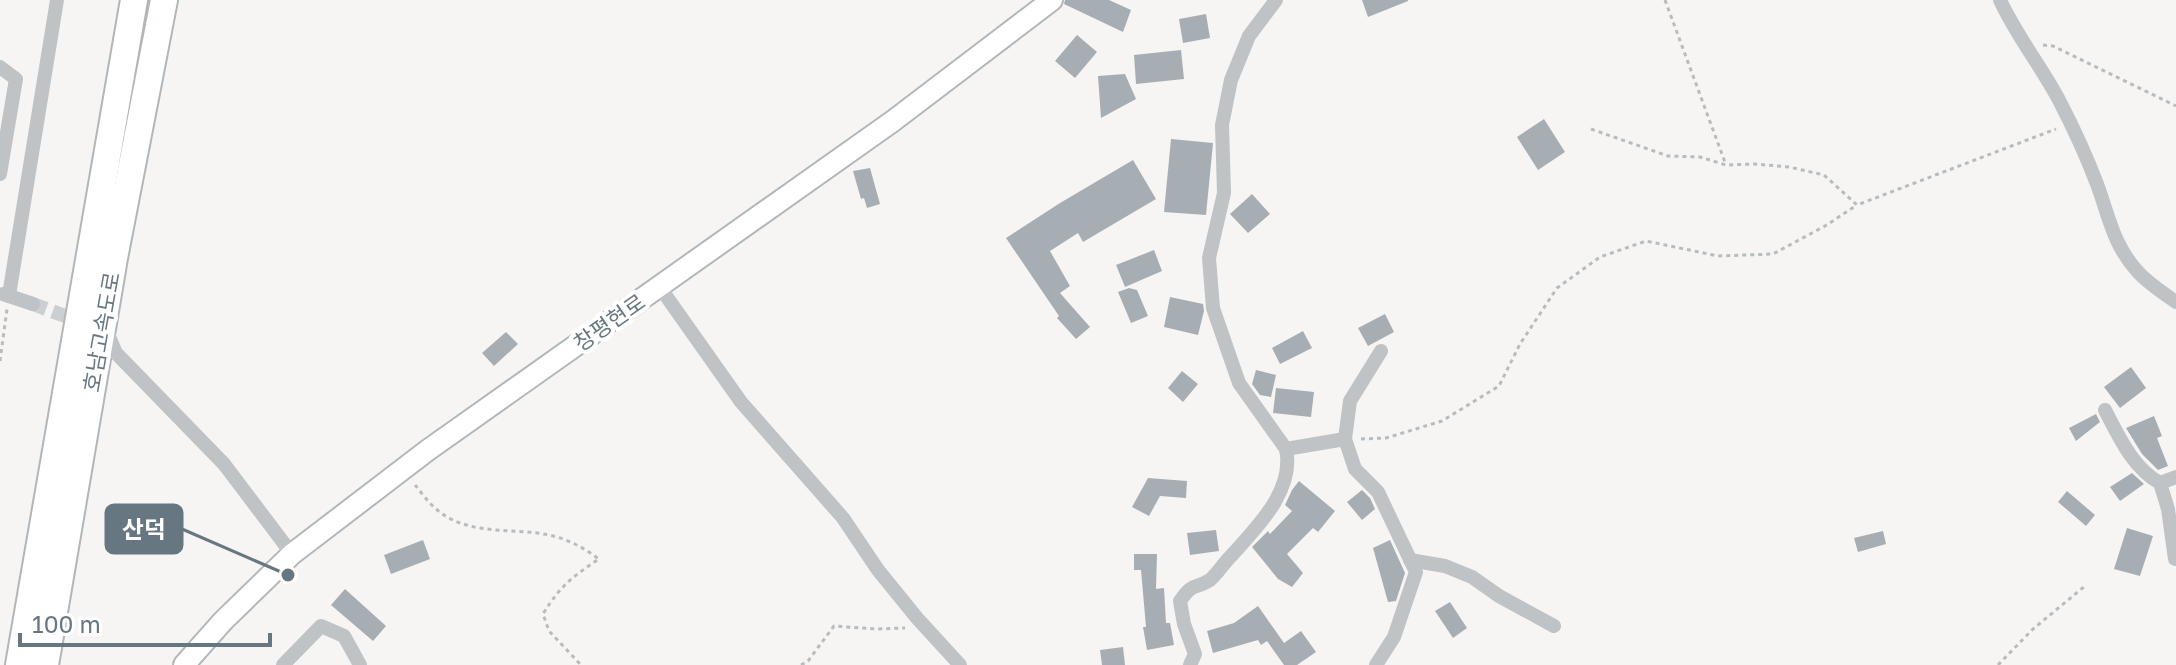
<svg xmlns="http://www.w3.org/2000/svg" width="2176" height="665" font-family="'Golos Text','Noto Sans KR',sans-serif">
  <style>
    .building { fill: #a7aeb3 }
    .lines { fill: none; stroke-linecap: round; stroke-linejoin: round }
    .street-tunnel { stroke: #cbcfd1; stroke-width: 14; stroke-dasharray: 14 7; stroke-linecap: butt }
    .secondary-casing { stroke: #b2b7ba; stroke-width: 24 }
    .highway-casing { stroke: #b2b6b8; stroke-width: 30 }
    .path { stroke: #b9bcbe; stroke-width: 3; stroke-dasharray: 4 4; stroke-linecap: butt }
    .street { stroke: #bfc3c6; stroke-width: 14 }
    .secondary { stroke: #fff; stroke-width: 20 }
    .highway { stroke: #fff; stroke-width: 26 }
    .labels { text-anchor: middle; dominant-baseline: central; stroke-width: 8; stroke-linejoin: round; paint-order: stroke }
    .street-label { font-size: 22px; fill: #677781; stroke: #fff }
    .leader { fill: none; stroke: #677781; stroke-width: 3 }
    .callout-dot { fill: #677781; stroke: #fff; stroke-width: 3 }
    .callout { fill: #677781; stroke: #677781; stroke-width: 3 }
    .callout-label { font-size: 24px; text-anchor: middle; font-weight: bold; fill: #fff }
  </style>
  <rect width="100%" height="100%" fill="#f6f5f3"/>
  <g class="building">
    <path d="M1065,0H1109L1131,10L1123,32L1064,4Z"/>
    <path d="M1362,0H1408V1L1368,17Z"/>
    <path d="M1206,14L1210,38L1183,43L1179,19Z"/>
    <path d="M1077,35L1097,52L1075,78L1055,61Z"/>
    <path d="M1181,50L1184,79L1136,84L1134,55Z"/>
    <path d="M1125,74L1136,99L1101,118L1098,76Z"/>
    <path d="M1544,119L1565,152L1538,170L1517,137Z"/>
    <path d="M1171,139L1213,143L1206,215L1164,212Z"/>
    <path d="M1133,160L1156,199L1083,242L1078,233L1050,251L1070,286L1060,293L1090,327L1076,339L1057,318L1059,316L1006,238L1060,203Z"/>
    <path d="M870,168L880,204L867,208L864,198L861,199L853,171Z"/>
    <path d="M1252,194L1270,214L1248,233L1230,214Z"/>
    <path d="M1154,250L1162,271L1125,287L1116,265Z"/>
    <path d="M1129,288L1137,290L1148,316L1131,323L1118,292Z"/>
    <path d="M1170,297L1203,304L1204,311L1198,335L1164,327Z"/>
    <path d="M1385,314L1394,332L1368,346L1358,328Z"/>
    <path d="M1303,331L1312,348L1280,364L1272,348Z"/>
    <path d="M506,332L518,344L494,366L482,353Z"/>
    <path d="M2131,367L2146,388L2120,408L2104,387Z"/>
    <path d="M1256,370L1276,375L1271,397L1260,395L1252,384Z"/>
    <path d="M1182,371L1198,384L1183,402L1168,388Z"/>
    <path d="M1276,388L1314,392L1311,417L1273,413Z"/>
    <path d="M2096,414L2100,422L2076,441L2069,428Z"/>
    <path d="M2154,416L2162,436L2157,438L2168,466L2158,470L2142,454L2126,428Z"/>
    <path d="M2132,473L2144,484L2120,501L2110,487Z"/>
    <path d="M1148,478L1187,481L1186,498L1160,496L1149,516L1132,507Z"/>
    <path d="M1299,481L1335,511L1318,532L1313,528L1287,554L1303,573L1292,587L1278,579L1252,547L1268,531L1270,534L1292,511L1285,505L1292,490Z"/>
    <path d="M1362,490L1370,498L1375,509L1362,520L1347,502Z"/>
    <path d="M2067,491L2095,515L2086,526L2058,502Z"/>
    <path d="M2127,528L2153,536L2140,576L2114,569Z"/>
    <path d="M1216,530L1219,551L1190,555L1187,533Z"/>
    <path d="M1883,531L1886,544L1858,552L1854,538Z"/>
    <path d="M423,540L430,559L391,574L384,555Z"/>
    <path d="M1390,540L1405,573L1396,601L1388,602L1373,548Z"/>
    <path d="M1134,554H1157L1156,589L1164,588L1166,623H1170L1174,645L1147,650L1143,627H1146L1141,570H1134Z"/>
    <path d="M345,589L386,626L373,641L331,605Z"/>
    <path d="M1450,602L1467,628L1453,638L1435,611Z"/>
    <path d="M1258,606L1284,643L1301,631L1316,652L1297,665H1284L1267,641L1261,645L1258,640L1213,653L1207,631L1234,623Z"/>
    <path d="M1123,647L1125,665H1102L1100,650Z"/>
  </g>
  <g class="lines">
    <path class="street-tunnel" d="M33,304L81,322"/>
    <defs>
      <path id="secondary" d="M184,665L223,621L292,554L428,450L893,121L1052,0"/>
      <g id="highway">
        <path d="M19,665L134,0"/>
        <path d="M45,665L114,258L164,0"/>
      </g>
    </defs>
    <use href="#secondary" class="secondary-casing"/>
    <use href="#highway" class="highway-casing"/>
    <g class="path">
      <path d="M1665,0L1726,165"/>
      <path d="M2043,45L2053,46L2176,106"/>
      <path d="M1591,129L1668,156L1700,157L1726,165L1755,164L1789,167L1824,175L1857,205L2056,129"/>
      <path d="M0,361L7,309"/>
      <path d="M1361,439L1386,438L1442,421L1499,386L1520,344L1557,288L1600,257L1646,241L1718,256L1773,254L1825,226L1857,205"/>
      <path d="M415,485C421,492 428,502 435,508C467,537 512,527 549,535C568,539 584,548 599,559C572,577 561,585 543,614L549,631L581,665"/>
      <path d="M801,665L808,661L834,626L876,629L905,628"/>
      <path d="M1998,665L2033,629L2085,586"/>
    </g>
    <g class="street">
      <path d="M2000,0C2016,35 2041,66 2059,100C2073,127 2086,155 2097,184C2109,216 2113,245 2138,272C2148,283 2163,293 2176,302"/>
      <path d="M0,67L16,79L0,174"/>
      <path d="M659,286L741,402L843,518L878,570L917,618L960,665"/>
      <path d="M3,294L33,304"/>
      <path d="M9,295L57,0"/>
      <path d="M107,332L116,353L224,464L292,554"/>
      <path d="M2105,410C2119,437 2133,468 2160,483L2176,477"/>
      <path d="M1286,449L1345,439"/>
      <path d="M2160,483L2168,509L2175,559"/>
      <path d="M1410,560L1445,566L1472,577L1499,596L1554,626"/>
      <path d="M283,665L321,626L344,636L360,665"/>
      <path d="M1190,665L1195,654L1184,624L1180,601C1194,581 1194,590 1210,580C1217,574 1224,563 1231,556C1256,528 1295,491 1286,449L1239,383L1213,308L1209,258L1224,193L1222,125L1231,80L1249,36L1276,0"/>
      <path d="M1376,665L1394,637L1416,572L1378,492L1355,469L1345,439L1350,401L1381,351"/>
    </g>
    <use href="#secondary" class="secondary"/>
    <use href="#highway" class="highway"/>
  </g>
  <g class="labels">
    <g class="street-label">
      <text transform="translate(609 322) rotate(-35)">창평현로</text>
      <text transform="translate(101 332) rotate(-80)">호남고속도로</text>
    </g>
  </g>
  <path class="leader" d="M288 575L182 529"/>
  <circle class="callout-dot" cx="288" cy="575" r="8"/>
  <rect class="callout" x="106" y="505" width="76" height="48" rx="8"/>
  <g class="callout-label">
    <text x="144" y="538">산덕</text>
  </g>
  <path d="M20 633v12h250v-12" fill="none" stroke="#677781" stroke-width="4"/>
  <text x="32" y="633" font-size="24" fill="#677781" stroke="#ffffff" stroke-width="6" paint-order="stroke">100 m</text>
</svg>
